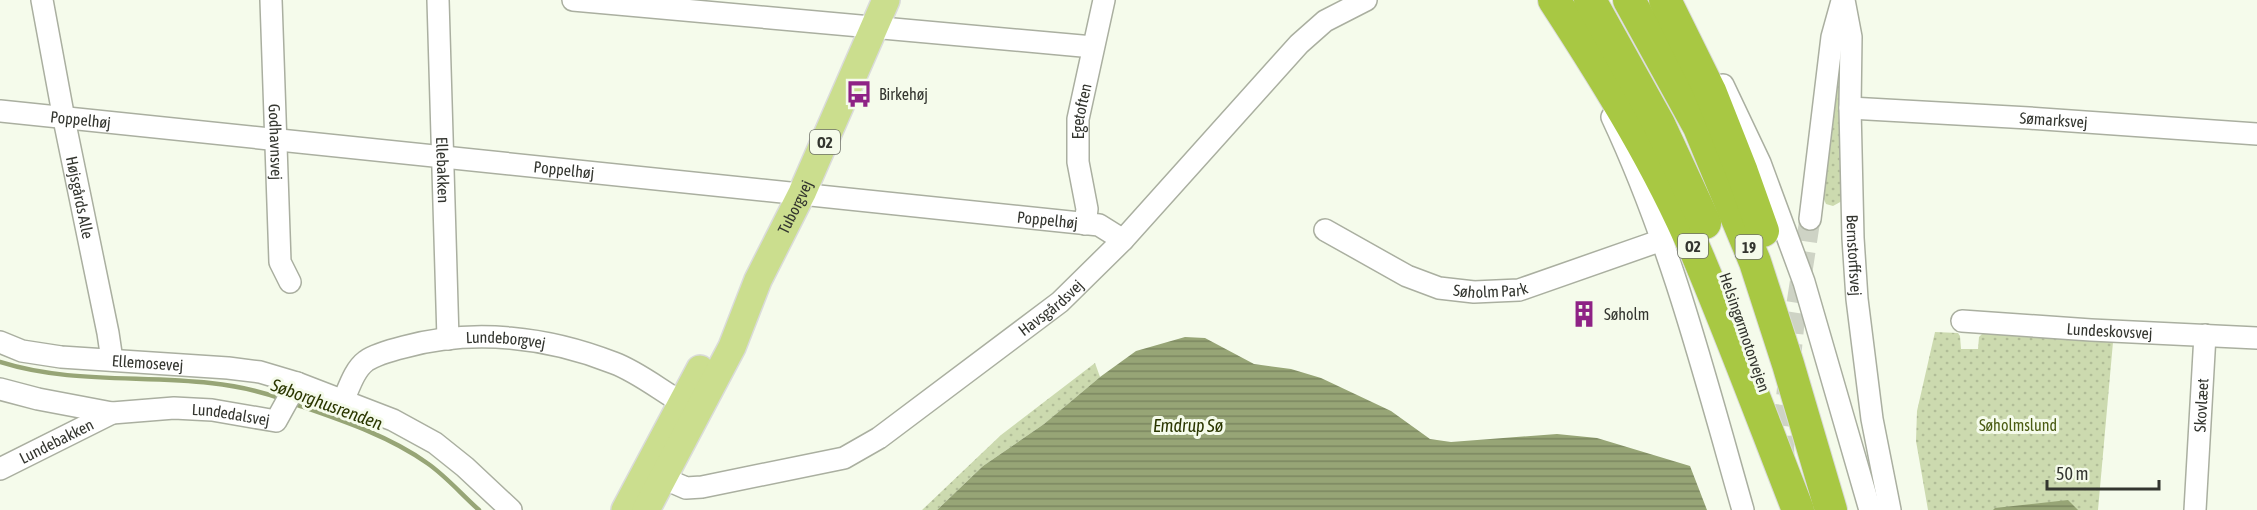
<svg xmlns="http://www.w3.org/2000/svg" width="2257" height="510" font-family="'Asap Condensed',sans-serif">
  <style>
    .grass { fill: url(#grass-dots) }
    .water { fill: url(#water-rules) }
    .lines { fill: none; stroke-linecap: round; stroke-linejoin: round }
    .stream { stroke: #97a576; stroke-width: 4.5 }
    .minor-tunnel { stroke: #ced3c5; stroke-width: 21; stroke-dasharray: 21 10; stroke-linecap: butt }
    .minor-casing { stroke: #aaafa0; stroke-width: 24 }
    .major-casing { stroke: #dadbda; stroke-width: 30 }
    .highway-casing { stroke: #dadbda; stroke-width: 34 }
    .minor { stroke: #fff; stroke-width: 21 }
    .major { stroke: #cbde8e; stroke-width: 27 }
    .highway { stroke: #a8c843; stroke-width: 32 }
    .labels { text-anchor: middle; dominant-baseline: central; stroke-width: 6; stroke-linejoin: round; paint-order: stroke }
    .shield { fill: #f5fbeb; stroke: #6d7067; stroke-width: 1.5 }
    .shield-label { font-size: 15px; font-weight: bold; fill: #33352f }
    .poi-label { font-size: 16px; fill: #33352f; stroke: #f5fbeb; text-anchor: start }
    .street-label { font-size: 16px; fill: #33352f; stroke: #f5fbeb }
    .park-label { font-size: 16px; fill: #4a5b12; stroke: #f5fbeb }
    .water-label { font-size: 18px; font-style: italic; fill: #2b3700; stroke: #f5fbeb }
  </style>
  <defs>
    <pattern id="grass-dots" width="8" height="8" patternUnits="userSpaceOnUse" patternTransform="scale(1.5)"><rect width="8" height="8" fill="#ccdaaf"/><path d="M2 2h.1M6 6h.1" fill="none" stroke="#b0bc97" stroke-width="1.8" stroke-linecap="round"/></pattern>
    <pattern id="water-rules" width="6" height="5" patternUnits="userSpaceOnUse" patternTransform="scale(1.5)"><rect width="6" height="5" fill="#97a576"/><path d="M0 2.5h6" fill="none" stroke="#7c8761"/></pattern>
  </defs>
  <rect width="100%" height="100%" fill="#f5fbeb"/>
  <g class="grass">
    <path d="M1840,37L1842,201L1833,206L1826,204L1823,197Z"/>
    <path d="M1935,332L1958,333L1960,336L1961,349H1978L1979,337L1984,332L2113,342L2098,510H1928L1916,441L1917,411Z"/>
    <path d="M1095,363L1100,377L1044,424L983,466L937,510H922L1001,435Z"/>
  </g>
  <g class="water">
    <path d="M1185,337L1205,338L1254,364L1291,369L1321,378L1391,411L1430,439L1451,442L1557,434L1597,438L1690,466L1707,510H937L983,466L1044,424L1100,377L1136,351Z"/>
    <path d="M2068,500L2078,510H1993L1995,508Z"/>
  </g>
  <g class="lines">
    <g class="stream">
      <path d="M0,362C91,391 192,366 282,399"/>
      <path d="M292,403C338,419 388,435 427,463C446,476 462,495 479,510"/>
    </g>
    <path class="minor-tunnel" d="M1784,457L1783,433L1794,323L1810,219"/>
    <defs>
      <g id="minor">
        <path id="s1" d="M42,0L64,119L108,333L112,360"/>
        <path id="s2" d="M271,0L280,262L290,282"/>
        <path id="s3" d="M438,0L448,339"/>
        <path d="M573,0L1093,47"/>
        <path id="s4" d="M1844,0L1851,37L1850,108L1853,238L1857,299L1872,419L1890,510"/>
        <path d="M1723,85L1760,163L1804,282L1870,510"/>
        <path id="s5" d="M1850,108L2029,118L2257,134"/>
        <path id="s6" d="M0,111L1099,225L1123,240"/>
        <path d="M1612,117C1671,243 1705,377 1743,510"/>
        <path d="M1810,219L1832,37L1842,1"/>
        <path id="s7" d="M1085,224L1087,209L1078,162V119L1104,0"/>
        <path id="s8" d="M1325,230L1407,276L1439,288L1474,292L1519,290L1662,240"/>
        <path id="s9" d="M1962,321L2091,330L2257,338"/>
        <path id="s10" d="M0,342L22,351L61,357L228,368L260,372L297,383L393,420L435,443L465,467L511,510"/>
        <path id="s11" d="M0,389L38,399L112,413L174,408L212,410L276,421L297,383"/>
        <path id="s12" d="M343,401C349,388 354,370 366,361C376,354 392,350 404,347C474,328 548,337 614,363C638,372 660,390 681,402"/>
        <path id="s13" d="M0,469L112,413"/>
        <path id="s14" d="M663,478L686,488L702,487L844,458L879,438L1060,302L1123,240L1299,44L1325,21L1366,0"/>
        <path id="s15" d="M2195,510L2205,335"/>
      </g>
      <g id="major">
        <path d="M625,510L700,369"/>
        <path id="s16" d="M646,510L732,347L758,280L802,193L886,0"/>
      </g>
      <g id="highway">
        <path d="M1554,0C1608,83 1661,168 1699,259C1734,342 1765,426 1798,510"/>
        <path d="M1590,0L1659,124L1705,223"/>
        <path d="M1629,0L1699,127L1755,262L1788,364L1831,510"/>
        <path d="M1665,0L1710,91L1742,172L1763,231"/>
      </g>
    </defs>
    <use href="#minor" class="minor-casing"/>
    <use href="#major" class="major-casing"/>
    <use href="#highway" class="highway-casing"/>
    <use href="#minor" class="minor"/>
    <use href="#major" class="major"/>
    <use href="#highway" class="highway"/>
  </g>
  <defs>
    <symbol id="bus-bare" viewBox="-9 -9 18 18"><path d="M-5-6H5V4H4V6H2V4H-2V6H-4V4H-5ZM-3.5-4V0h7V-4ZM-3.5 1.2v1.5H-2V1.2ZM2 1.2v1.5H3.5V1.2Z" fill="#8e2285" stroke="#f5fbeb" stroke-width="2.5" paint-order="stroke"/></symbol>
    <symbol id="building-bare" viewBox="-9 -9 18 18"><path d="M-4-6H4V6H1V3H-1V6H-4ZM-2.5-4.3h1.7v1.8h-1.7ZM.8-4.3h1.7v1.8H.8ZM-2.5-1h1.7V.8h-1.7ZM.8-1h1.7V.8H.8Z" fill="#8e2285" stroke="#f5fbeb" stroke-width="2.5" paint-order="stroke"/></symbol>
  </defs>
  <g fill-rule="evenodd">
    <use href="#bus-bare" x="840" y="75" width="38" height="38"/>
    <use href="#building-bare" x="1565" y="295" width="38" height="38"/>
  </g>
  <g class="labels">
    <g class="shield">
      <rect x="810" y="130" width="30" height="24" rx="4.5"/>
      <rect x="1678" y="234" width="30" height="24" rx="4.5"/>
      <rect x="1735.5" y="235" width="27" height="24" rx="4.5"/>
    </g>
    <g class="shield-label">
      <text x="825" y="142">O2</text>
      <text x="1693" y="246">O2</text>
      <text x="1749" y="247">19</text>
    </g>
    <g class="poi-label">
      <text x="879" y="94">Birkehøj</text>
      <text x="1604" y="314">Søholm</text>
    </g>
    <g class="street-label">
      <text stroke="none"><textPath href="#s7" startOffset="114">Egetoften</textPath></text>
      <text stroke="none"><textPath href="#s6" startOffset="81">Poppelhøj</textPath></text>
      <text stroke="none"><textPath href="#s5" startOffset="204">Sømarksvej</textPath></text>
      <text stroke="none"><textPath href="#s2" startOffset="142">Godhavnsvej</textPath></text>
      <text stroke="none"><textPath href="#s3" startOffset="170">Ellebakken</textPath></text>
      <text stroke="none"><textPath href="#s6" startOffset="567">Poppelhøj</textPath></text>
      <text stroke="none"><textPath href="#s1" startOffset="201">Højsgårds Alle</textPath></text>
      <text stroke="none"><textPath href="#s16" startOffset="338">Tuborgvej</textPath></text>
      <text stroke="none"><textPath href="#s6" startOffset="1053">Poppelhøj</textPath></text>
      <text stroke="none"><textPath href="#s4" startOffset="256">Bernstorffsvej</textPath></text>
      <text stroke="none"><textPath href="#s8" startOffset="180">Søholm Park</textPath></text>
      <text stroke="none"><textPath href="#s14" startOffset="442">Havsgårdsvej</textPath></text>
      <text stroke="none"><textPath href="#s9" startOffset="148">Lundeskovsvej</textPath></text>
      <text transform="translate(1745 332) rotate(71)">Helsingørmotorvejen</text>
      <text stroke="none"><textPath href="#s12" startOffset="190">Lundeborgvej</textPath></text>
      <text stroke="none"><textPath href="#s10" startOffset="150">Ellemosevej</textPath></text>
      <text stroke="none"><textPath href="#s15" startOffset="105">Skovlæet</textPath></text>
      <text stroke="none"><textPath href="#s11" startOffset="234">Lundedalsvej</textPath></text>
      <text stroke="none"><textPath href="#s13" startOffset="63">Lundebakken</textPath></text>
    </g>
    <g class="park-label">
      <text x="2018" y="425">Søholmslund</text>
    </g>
    <g class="water-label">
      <text transform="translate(327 404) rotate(20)">Søborghusrenden</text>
      <text x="1188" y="425">Emdrup Sø</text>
    </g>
  </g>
  <path d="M2047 480v9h112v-9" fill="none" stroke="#33352f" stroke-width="3"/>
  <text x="2056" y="480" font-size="18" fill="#33352f" stroke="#f5fbeb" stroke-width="4.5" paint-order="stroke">50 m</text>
</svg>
